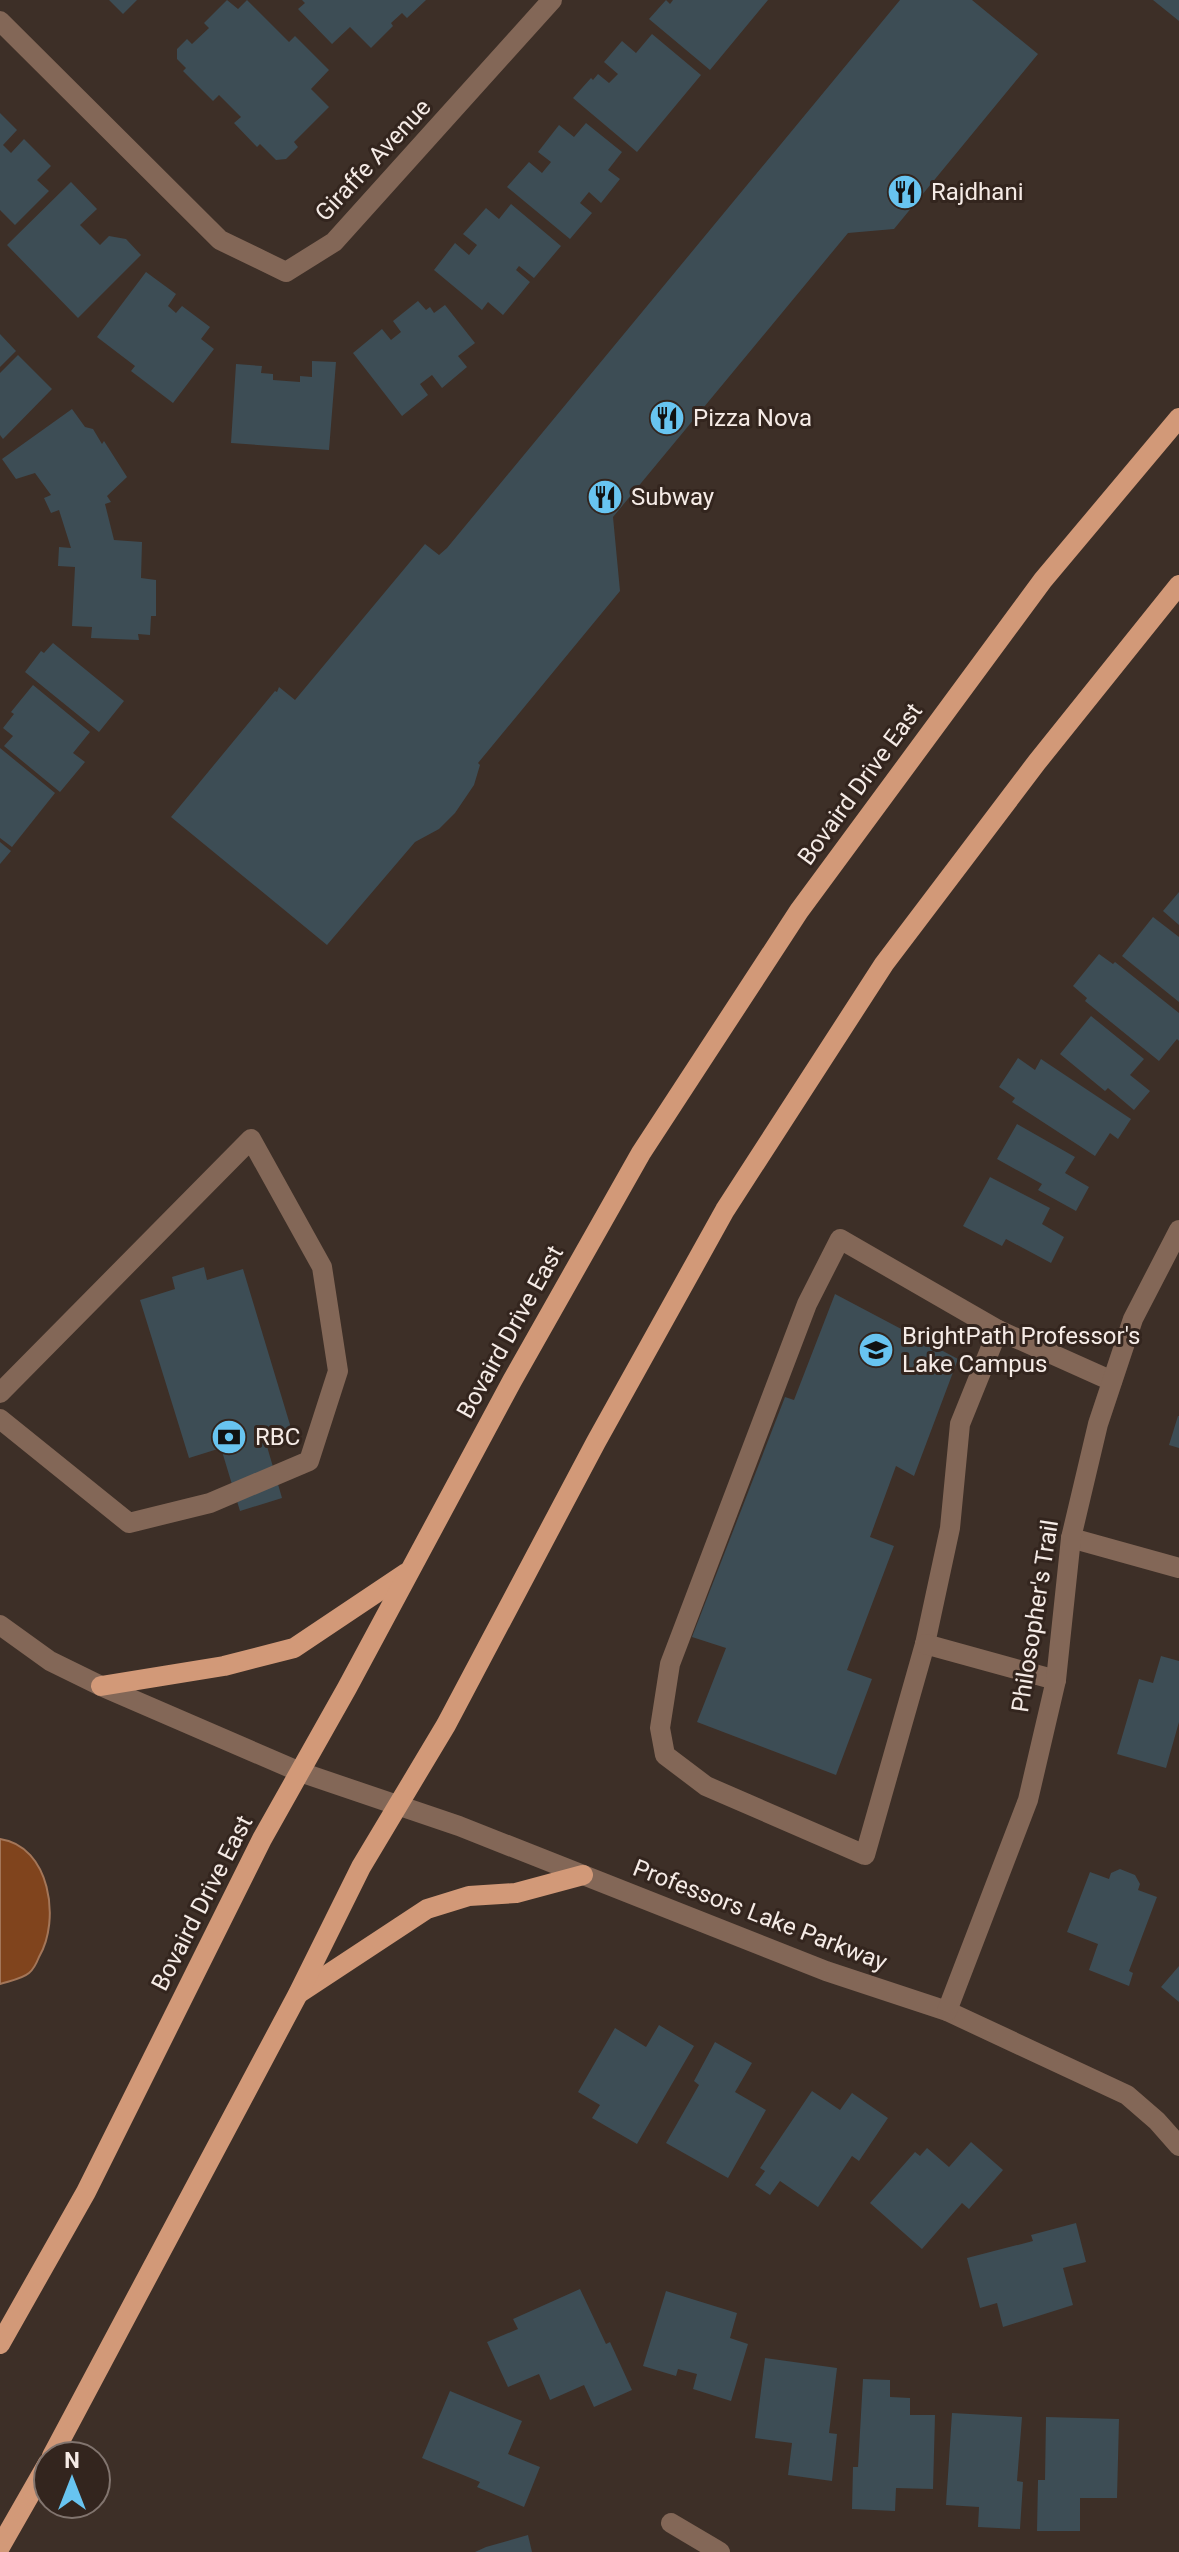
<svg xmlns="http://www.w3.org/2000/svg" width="1179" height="2552" font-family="Roboto,sans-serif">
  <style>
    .water { fill: #80441d; stroke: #a37659; stroke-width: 2 }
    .building { fill: #3d4d55 }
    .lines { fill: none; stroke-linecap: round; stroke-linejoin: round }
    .minor { stroke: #836757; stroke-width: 20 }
    .major { stroke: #d29978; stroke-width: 20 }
    .labels { text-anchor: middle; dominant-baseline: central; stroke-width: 6; stroke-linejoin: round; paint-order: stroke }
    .street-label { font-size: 24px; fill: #f5ebe6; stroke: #33251e }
    .poi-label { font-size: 24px; fill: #f5ebe6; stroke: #33251e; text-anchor: start }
  </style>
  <rect width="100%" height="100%" fill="#3d2f27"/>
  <path class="water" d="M0,1839C50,1846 61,1920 39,1957C37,1962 34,1969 29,1973C22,1979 9,1981 0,1984Z"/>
  <g class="building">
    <path d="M109,0H137L123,14Z"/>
    <path d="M227,0L238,9L247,0L289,42L295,36L329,70L311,89L329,107L294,142L298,147L286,159L276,160L260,144L257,147L234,123L241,117L219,95L213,101L183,71L186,68L177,59V49L187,39L192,44L209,28L204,23Z"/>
    <path d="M302,0H426L407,18L402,13L391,23L393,26L371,48L350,27L332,44L298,9L305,3Z"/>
    <path d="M666,0L670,4L673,0H768L710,70L649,19Z"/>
    <path d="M900,0H972L1038,54L894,229L848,233L613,517L620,591L478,763L480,765L474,785L455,813L439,829L415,842L327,945L171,817L275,691L277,692L279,687L295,700L425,544L439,555L447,548Z"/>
    <path d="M1153,0H1179V21Z"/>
    <path d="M652,34L701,75L637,152L573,98L591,78L593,80L598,74L609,83L618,74L604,62L622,41L636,53Z"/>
    <path d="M0,113L17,130L3,145L11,153L24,139L51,166L37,180L49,191L15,225L0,210Z"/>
    <path d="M586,123L622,152L608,170L620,179L601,203L589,192L580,203L592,213L570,239L507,187L529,162L542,173L551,162L538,152L559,125L574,137Z"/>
    <path d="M71,182L97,209L80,225L100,245L109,236L126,239L141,255L78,318L7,245Z"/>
    <path d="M511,204L561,246L534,278L519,266L516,270L530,282L503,315L488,302L482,310L434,270L455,243L469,255L477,245L463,234L486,208L499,219Z"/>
    <path d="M146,272L176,294L168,306L176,313L182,306L210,327L201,339L214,349L173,403L131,371L135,366L97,337Z"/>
    <path d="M418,301L426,310L430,307L434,313L445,305L475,343L458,356L467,367L442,388L432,375L420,384L428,395L402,416L353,353L382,329L391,340L401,332L393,321Z"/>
    <path d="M0,334L16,351L0,367Z"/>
    <path d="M18,355L52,389L3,439L0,435V373Z"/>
    <path d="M312,361L336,362L329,450L231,443L236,364L262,366L261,373L273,374V380L300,382V376L312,377Z"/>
    <path d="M72,409L85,427L93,429L102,444L104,441L127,477L107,496L111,502L105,504L114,540L142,542L141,578L156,580V616H151L150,635L138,634L139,640L91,638L92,627L72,626L75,567L58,566L59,547L71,548L59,510L51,513L44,498L51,495L35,473L16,479L2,459Z"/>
    <path d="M53,643L124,701L99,732L25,672L41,651L44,653Z"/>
    <path d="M33,685L90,732L73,753L85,762L60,792L4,746L13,736L3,728L14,714L11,712Z"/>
    <path d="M0,748L55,793L12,847L0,838Z"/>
    <path d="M0,842L11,851L0,864Z"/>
    <path d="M1179,892V925L1163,911Z"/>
    <path d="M1153,917L1179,937V1002L1122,956Z"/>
    <path d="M1099,954L1113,964L1115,962L1179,1013V1041L1177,1039L1159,1061L1085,1001L1087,998L1073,986Z"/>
    <path d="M1091,1016L1144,1059L1130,1075L1150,1091L1134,1110L1108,1088L1105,1091L1060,1054Z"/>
    <path d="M1018,1058L1035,1070L1041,1059L1131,1119L1118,1139L1110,1133L1095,1156L1012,1102L1015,1098L999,1087Z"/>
    <path d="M1017,1124L1075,1157L1065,1173L1089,1187L1076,1211L1038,1190L1042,1184L997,1159Z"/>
    <path d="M990,1177L1050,1208L1042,1224L1064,1237L1051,1263L1006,1239L1002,1246L963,1226Z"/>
    <path d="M204,1267L207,1280L243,1269L291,1428L264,1436L282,1498L240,1511L221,1448L189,1458L140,1300L175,1289L172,1277Z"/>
    <path d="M835,1294L958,1359L914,1476L896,1466L870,1537L894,1546L847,1670L872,1679L836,1775L697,1722L726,1648L692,1637L785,1397L794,1400Z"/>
    <path d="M1178,1416H1179V1448L1169,1445Z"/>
    <path d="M1161,1656L1179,1661V1722L1166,1768L1117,1754L1139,1679L1153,1683Z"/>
    <path d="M1120,1869L1135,1875L1140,1884L1138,1890L1157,1897L1129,1971L1133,1973L1129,1986L1089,1970L1098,1944L1067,1932L1090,1872L1109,1879L1111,1873Z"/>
    <path d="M1179,1966V2002L1161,1987Z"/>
    <path d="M659,2025L694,2046L637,2144L592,2118L600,2105L578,2092L615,2028L646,2047Z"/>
    <path d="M715,2042L752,2063L735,2092L766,2110L728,2178L666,2143L699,2085L694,2081Z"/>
    <path d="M812,2091L840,2110L852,2093L888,2118L859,2161L852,2156L818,2207L780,2181L770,2195L755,2185L765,2171L760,2168Z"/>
    <path d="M971,2142L1003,2170L969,2209L962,2203L922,2249L870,2203L915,2152L920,2156L927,2148L949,2167Z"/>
    <path d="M1076,2223L1086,2262L1063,2268L1073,2305L1003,2327L997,2303L980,2308L967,2258L1033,2241L1031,2235Z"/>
    <path d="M580,2289L606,2344L610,2342L632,2390L594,2407L584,2385L550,2400L539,2374L508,2387L487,2342L518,2329L513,2319Z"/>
    <path d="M666,2291L737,2313L730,2338L748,2344L731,2401L693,2389L697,2374L678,2369L676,2376L643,2366Z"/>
    <path d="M765,2358L837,2368L829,2433L837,2434L832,2481L788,2475L792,2443L755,2438Z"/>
    <path d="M863,2379L890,2380V2397L910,2398V2415H935L933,2489L896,2488L895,2511L852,2509L853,2467H858Z"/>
    <path d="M450,2391L522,2421L508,2454L540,2467L524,2507L477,2487L480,2482L422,2458Z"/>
    <path d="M952,2413L1022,2417L1017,2481L1023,2482L1020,2529L978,2527L979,2507L946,2505Z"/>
    <path d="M1046,2417L1119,2419L1117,2498H1080V2531H1037L1038,2480H1045Z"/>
    <path d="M528,2535L532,2552H475L486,2547Z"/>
  </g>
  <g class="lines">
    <g class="minor">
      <path d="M0,21L220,240L286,272L334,242L552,0"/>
      <path d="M840,1239L998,1330L960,1424L950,1528L925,1644L865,1855L706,1786L665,1755L660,1728L670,1664L807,1304Z"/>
      <path d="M998,1330L1112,1381"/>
      <path d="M0,1393L251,1139L322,1267L338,1371L309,1461L210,1503L129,1523L0,1419"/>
      <path d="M1071,1538L1179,1568"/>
      <path d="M0,1625L50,1661L101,1686L300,1772L459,1826L826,1971L947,2011L1127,2095L1157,2121L1179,2146"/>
      <path d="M925,1644L1056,1680"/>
      <path d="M947,2011L1028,1800L1056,1680L1071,1538L1098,1424L1133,1319L1179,1230"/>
      <path d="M671,2523L720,2552"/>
    </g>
    <g class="major">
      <path d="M101,1686L224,1666L294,1648L406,1573"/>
      <path d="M298,1994L427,1909L469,1896L516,1893L583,1875"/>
      <path d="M0,2344L86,2192L262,1839L347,1688L512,1381L641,1153L799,911L1043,580L1179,418"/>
      <path d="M52,2456L298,1994L361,1867L446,1725L596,1442L725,1210L884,964L1037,762L1179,585"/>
      <path d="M0,2547L48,2463"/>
    </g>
  </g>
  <defs>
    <symbol id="restaurant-disc" viewBox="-11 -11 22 22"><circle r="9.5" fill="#68c4f0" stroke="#33251e"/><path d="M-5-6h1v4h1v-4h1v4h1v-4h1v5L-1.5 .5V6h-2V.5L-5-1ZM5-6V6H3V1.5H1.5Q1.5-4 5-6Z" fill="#111"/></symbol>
    <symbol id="school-disc" viewBox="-11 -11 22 22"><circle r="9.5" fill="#68c4f0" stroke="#33251e"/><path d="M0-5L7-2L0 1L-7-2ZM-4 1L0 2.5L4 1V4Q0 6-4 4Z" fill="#111"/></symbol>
    <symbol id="bank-disc" viewBox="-11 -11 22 22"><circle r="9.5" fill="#68c4f0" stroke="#33251e"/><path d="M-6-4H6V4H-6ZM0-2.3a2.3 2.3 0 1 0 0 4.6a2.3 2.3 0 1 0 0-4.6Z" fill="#111"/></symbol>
  </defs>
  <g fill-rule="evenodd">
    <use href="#restaurant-disc" x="885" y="172" width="40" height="40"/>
    <use href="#restaurant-disc" x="647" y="398" width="40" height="40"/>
    <use href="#restaurant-disc" x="585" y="477" width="40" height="40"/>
    <use href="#school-disc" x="856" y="1330" width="40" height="40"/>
    <use href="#bank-disc" x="209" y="1417" width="40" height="40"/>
  </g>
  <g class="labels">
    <g class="street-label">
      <text transform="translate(373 160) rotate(-47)">Giraffe Avenue</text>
      <text transform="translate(860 784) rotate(-54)">Bovaird Drive East</text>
      <text transform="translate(510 1332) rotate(-61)">Bovaird Drive East</text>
      <text transform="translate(1035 1616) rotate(-81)">Philosopher's Trail</text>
      <text transform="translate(202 1903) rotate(-63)">Bovaird Drive East</text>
      <text transform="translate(760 1915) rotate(21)">Professors Lake Parkway</text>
    </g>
    <g class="poi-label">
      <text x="931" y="192">Rajdhani</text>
      <text x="693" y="418">Pizza Nova</text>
      <text x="631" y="497">Subway</text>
      <text x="902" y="1336">BrightPath Professor's<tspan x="902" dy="28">Lake Campus</tspan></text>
      <text x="255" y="1437">RBC</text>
    </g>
  </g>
  <g transform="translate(72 2480)"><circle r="38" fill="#33251e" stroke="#81746e" stroke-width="2"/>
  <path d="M0-6L14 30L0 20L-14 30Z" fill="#68c4f0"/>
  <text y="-12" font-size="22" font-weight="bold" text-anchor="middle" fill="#f5ebe6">N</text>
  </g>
</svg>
